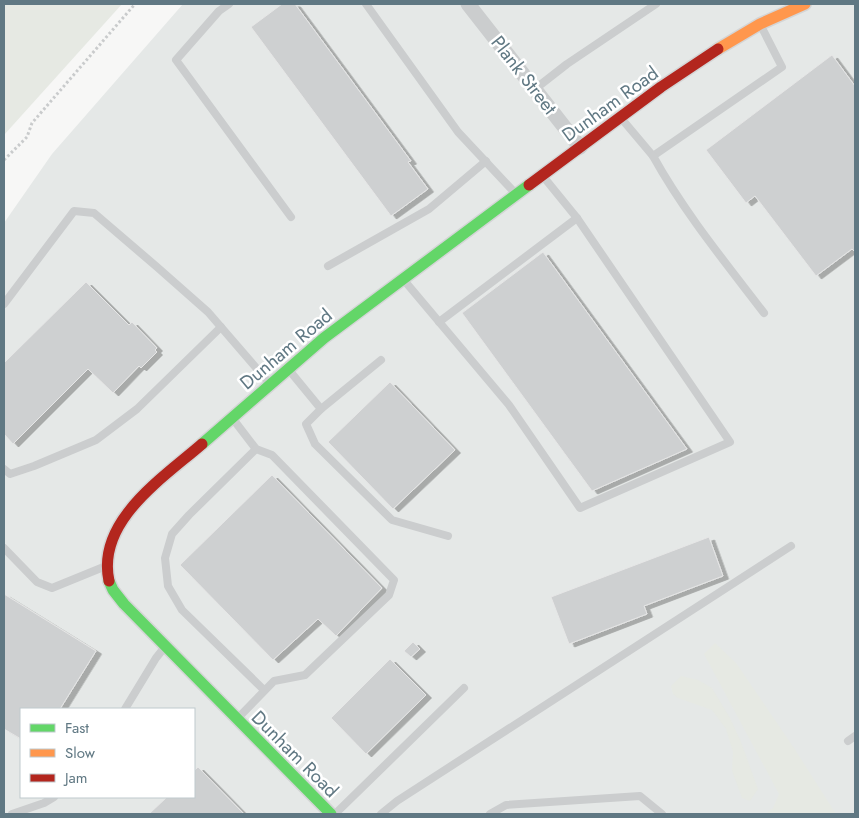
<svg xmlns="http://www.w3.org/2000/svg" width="859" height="818" font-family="Jost,sans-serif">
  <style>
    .built { fill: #e5e8e7; fill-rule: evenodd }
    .green { fill: #e6e9e3 }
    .building { fill: #ced0d1; stroke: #e6e6e6; filter: url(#shadow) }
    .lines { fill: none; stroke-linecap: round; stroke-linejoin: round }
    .fast-casing { stroke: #d4d5d6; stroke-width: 14 }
    .slow-casing { stroke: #d4d5d6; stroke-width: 14 }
    .jam-casing { stroke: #d4d5d6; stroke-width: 14 }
    .path { stroke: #c9cbcc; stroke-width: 3; stroke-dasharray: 2.5 2.5; stroke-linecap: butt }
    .lane { stroke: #cbcdce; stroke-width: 8 }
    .street { stroke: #cbcdce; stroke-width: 15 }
    .fast { stroke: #63d668; stroke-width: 11 }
    .slow { stroke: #ff974d; stroke-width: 11 }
    .jam { stroke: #b3261e; stroke-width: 11 }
    .labels { text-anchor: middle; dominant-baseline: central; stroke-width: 5; stroke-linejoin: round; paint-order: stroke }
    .street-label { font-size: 19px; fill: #607883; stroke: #fff }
  </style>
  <defs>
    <filter id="shadow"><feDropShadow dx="5.5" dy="3" stdDeviation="0" flood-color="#0004"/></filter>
  </defs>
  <rect width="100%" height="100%" fill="#f7f7f6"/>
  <path class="built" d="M183,4H855V814H4V223L52,154ZM21,709H194V797H21Z"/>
  <g class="green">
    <path d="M4,4H122L4,135Z"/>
    <path d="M715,643L736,663L794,748L836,814H766L773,808L779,794L704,654Z"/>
    <path d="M681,676L698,680L712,688L730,718L741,742L758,789L750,801L742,798L732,771L733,752L726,729L712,710L678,698L673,694L671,686Z"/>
  </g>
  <g class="building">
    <path d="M282,4H295L411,161L408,162L428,189L391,216L251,27Z"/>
    <path d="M832,55L855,86V252L852,249L816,276L755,196L746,203L706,150Z"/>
    <path d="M543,252L687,449L592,491L462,313Z"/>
    <path d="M86,282L129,325L132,322L157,348L155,350L157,352L141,368L139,366L113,393L88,369L13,444L4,434V363Z"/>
    <path d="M390,382L455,450L393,509L328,442Z"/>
    <path d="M272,475L382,588L336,636L318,619L273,660L180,565Z"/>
    <path d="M709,537L723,576L644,606L647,614L569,644L551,597Z"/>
    <path d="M4,594L96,651L60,709H21V739L4,729Z"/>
    <path d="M413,642L420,649L411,657L404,651Z"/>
    <path d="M390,659L426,695L366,754L331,718Z"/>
    <path d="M198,767L244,814H149L167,797H194V771Z"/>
  </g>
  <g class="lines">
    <defs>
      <g id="fast">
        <path d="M202,444L324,338L529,185"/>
        <path d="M109,581L113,590L124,604L331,814"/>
      </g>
      <path id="slow" d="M718,49L760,24L805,4"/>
      <g id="jam">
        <path d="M529,185L661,87L718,49"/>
        <path d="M109,581C96,521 163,478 202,444"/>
      </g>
    </defs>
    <use href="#fast" class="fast-casing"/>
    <use href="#slow" class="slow-casing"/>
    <use href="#jam" class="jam-casing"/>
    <path class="path" d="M4,160L27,137L32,123L135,4"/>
    <g class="lane">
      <path d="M229,4L219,11L176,60L291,217"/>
      <path d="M366,4L458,132L516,194"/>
      <path d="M535,89L567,64L656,4"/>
      <path d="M621,118L653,156L782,67L760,24"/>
      <path d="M653,156C684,212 725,262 764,313"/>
      <path d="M328,266L429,209L486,161"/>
      <path d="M403,279L509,405L580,508L730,442L577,218L542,175"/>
      <path d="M4,304L74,211L94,213L157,267L208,312L270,384"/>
      <path d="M439,322L577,218"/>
      <path d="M289,370L321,409L306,424L315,444L392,520L448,536"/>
      <path d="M321,409L381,360"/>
      <path d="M233,419L256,449L272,455L394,580L389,595L305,675L274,681L237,719"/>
      <path d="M256,449L189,515L172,534L165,558L168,586L182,610L264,690"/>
      <path d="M4,469L10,474L34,466L96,440L137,409L221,327"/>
      <path d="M4,548L37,582L52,588L106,566"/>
      <path d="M125,709L156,658L164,648"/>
      <path d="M848,741L855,736"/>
      <path d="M12,814L44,803L54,797"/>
      <path d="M335,814L464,688"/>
      <path d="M381,814L397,801L791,546"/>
      <path d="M490,814L506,805L640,796L662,814"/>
    </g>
    <path class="street" d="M468,4L580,147"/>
    <use href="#fast" class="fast"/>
    <use href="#slow" class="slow"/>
    <use href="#jam" class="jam"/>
  </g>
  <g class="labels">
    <g class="street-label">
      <text transform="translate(524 75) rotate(52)">Plank Street</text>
      <text transform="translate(610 104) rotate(-36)">Dunham Road</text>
      <text transform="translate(286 349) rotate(-40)">Dunham Road</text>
      <text transform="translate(295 754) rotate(45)">Dunham Road</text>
    </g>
  </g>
  <rect width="859" height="818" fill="none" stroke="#607883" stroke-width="10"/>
  <rect x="20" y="708" width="175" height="90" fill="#ffffff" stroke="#bfc9cd"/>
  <rect x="30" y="724" width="25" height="8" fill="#63d668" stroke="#bfc9cd"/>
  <text x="65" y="733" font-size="15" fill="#607883">Fast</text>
  <rect x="30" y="749" width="25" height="8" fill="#ff974d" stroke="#bfc9cd"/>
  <text x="65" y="758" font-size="15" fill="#607883">Slow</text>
  <rect x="30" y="774" width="25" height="8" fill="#b3261e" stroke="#bfc9cd"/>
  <text x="65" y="783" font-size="15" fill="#607883">Jam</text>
</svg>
